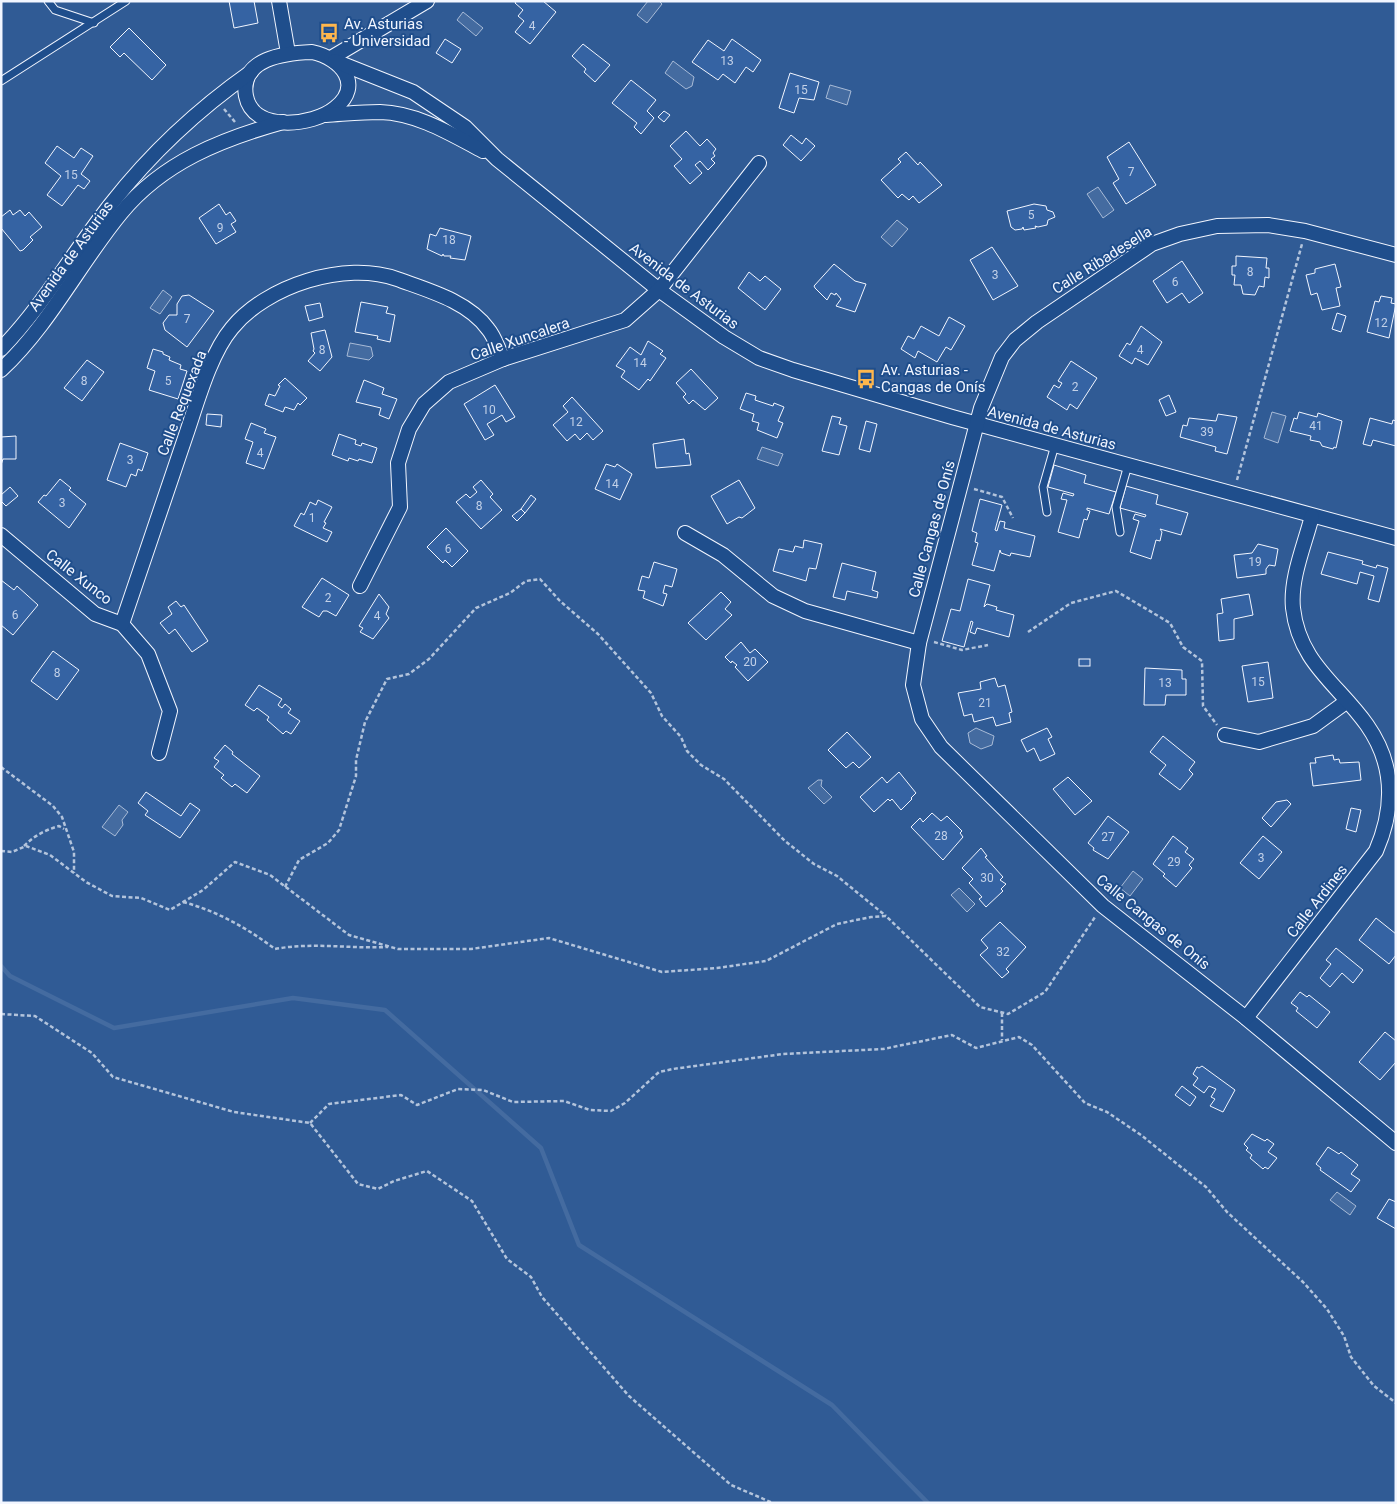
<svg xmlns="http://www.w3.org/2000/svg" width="1397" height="1504" font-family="Roboto,sans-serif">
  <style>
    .green { fill: #305b95; stroke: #a8bbd7 }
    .water { fill: #446ba0; stroke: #a8bbd7 }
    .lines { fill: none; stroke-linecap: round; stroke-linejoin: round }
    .stream { stroke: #446ba0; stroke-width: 4.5 }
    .building { fill: #3563a3; stroke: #f2f6ff }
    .lane-casing { stroke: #f2f6ff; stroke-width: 9 }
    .street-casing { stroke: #f2f6ff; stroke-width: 16 }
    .path { stroke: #b3c4dc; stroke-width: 2.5; stroke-dasharray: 4 2.5; stroke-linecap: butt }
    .lane { stroke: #1f4e8c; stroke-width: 7 }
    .street { stroke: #1f4e8c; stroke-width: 14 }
    .labels { text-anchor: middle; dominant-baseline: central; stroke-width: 4; stroke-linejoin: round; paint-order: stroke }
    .number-label { font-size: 12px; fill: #c3d1e8 }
    .poi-label { font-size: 15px; fill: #f2f6ff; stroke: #1f4e8c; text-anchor: start }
    .street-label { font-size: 15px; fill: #f2f6ff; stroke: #1f4e8c }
  </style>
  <rect width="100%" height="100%" fill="#1f4e8c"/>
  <rect class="green" x="1" y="1" width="1395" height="1502"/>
  <g class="water">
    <path d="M648,1H659L662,4L647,23L637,15Z"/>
    <path d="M463,12L483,28L476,36L457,20Z"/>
    <path d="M673,61L694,77L692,86L686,89L665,73Z"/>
    <path d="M830,85L851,91L847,105L826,98Z"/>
    <path d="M1098,187L1114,210L1103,218L1087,194Z"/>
    <path d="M897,220L908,229L892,247L881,237Z"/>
    <path d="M163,290L172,297L160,314L150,308Z"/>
    <path d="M350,343L371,347L373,356L369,360L347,356Z"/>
    <path d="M1272,412L1286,416L1278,443L1264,438Z"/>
    <path d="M762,447L783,454L778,466L757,459Z"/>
    <path d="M976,728L994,736L992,745L981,749L970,743L968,733Z"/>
    <path d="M818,780H822L821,786L832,797L824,804L808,788Z"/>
    <path d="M119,805L128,812L122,820L123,825L115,836L102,827Z"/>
    <path d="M1133,871L1143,879L1130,896L1120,888Z"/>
    <path d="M959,888L975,904L967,912L951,895Z"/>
    <path d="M1337,1192L1356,1206L1350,1215L1330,1200Z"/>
  </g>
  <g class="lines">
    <path class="stream" d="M1,966L10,976L114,1028L293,998L385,1010L541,1148L579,1245L832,1405L928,1503"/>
  </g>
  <g class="building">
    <path d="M229,1H254L258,23L234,28Z"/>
    <path d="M516,1H543L556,12L530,44L515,32L524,21L518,16L523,10L515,3Z"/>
    <path d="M129,28L166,65L152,80L124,53L120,57L110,47Z"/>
    <path d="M445,39L461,49L452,63L436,53Z"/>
    <path d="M732,39L761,60L753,72L746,67L735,83L723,74L718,80L692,62L708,40L724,51Z"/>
    <path d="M583,44L610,65L595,82L584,72L586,69L572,56Z"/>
    <path d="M790,73L819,82L814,100L799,98L794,113L779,108Z"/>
    <path d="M631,80L656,100L647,111L654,118L641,134L634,127L637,123L612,103Z"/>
    <path d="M664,111L670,115L664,122L658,117Z"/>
    <path d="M686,131L700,146L707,139L716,149L713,153L715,156L711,159L715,163L708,170L700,161L695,165L702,173L690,184L674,166L682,159L670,146Z"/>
    <path d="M791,135L802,144L806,138L815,146L801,161L783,145Z"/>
    <path d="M1129,142L1156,185L1126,204L1113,183L1119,179L1107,157Z"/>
    <path d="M57,146L74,158L81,148L93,156L81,174L90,181L84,189L78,185L62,206L47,195L61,176L45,163Z"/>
    <path d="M906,152L918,165L920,162L942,185L919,203L913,196L909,200L902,194L898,198L881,180L901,162L898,159Z"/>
    <path d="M219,204L226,215L230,212L236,221L231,224L236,232L216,244L199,218Z"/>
    <path d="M1034,204L1046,206L1047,210L1053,212L1055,217L1048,220L1047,225L1038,227L1035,226L1036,228L1024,230L1023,227L1022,229L1015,230L1011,227L1007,211Z"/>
    <path d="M10,210L13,215L20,210L25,216L29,212L42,227L30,237L33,240L23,250L20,251L1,228V217Z"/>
    <path d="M440,228L471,236L465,260L450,258L451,256H444L443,254L442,256L427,249L430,234L436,236Z"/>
    <path d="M992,247L1018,286L993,300L970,260Z"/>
    <path d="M1236,256L1267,258L1266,268H1269V278L1265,277L1264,287L1259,286L1255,295L1243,294L1241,285H1234L1235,275H1232V266H1236Z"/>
    <path d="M1182,261L1203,293L1189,303L1182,293L1167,303L1153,281Z"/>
    <path d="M834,264L855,281L866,284L855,312L836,306L841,299L836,293L835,295L831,293L827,300L815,288L814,286Z"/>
    <path d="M1335,264L1341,287L1336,288L1340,306L1322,310L1317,293L1311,295L1306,275L1315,273V269Z"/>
    <path d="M749,272L760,281L765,276L781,289L765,310L738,288Z"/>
    <path d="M189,295L214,311L187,347L165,330L163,323L169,315H177V304L182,296Z"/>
    <path d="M1381,296L1392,298L1391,303L1396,304L1389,338L1367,332L1375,301L1379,302Z"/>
    <path d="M361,302L388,307L386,313L395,315L390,342L377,339L378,336L355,332Z"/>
    <path d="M320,303L323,317L309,321L305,306Z"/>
    <path d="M1337,313L1346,316L1341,332L1332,329Z"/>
    <path d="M949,317L965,326L951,350L946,347L937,362L918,351L915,358L901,349L908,336L914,339L921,326L939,336Z"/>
    <path d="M1141,326L1162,342L1148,365L1135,358L1132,364L1119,356L1127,343L1130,345Z"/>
    <path d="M325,330L332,357L320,371L308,361L315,353L313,351L314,349L311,333Z"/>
    <path d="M648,341L663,351L660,354L666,358L650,381L648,379L639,390L621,377L625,371L616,366L630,347L641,355Z"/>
    <path d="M153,349L163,352V354L170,357L169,360L181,365L180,369L187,371L178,399L149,390L155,371L147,368Z"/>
    <path d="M87,360L104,372L82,401L64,388Z"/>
    <path d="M1071,361L1097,378L1077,409L1070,404L1067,410L1047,397L1054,385L1059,388L1062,383L1058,381Z"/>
    <path d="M691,369L718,398L705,410L693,400L689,404L683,397L686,394L676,383Z"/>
    <path d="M285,378L307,398L300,405L298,403L294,410L285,407L283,412L265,405L269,394L275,396L280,386L278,385Z"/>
    <path d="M364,380L384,388L382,394L397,399L389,419L379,415L381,408L356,402Z"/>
    <path d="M495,385L515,417L506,422L502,415L487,424L494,435L485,440L464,404Z"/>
    <path d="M746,393L756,396L755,400L773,406L774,403L784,407L778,421L783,423L777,438L757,430L759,423L752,421L754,414L740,409Z"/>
    <path d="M1169,395L1176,412L1166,416L1159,400Z"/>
    <path d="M572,397L603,431L593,440L587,433L580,440L575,434L567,441L553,425L568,412L563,406Z"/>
    <path d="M1299,412L1317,417L1318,413L1342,421L1336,448L1334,447L1333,449L1322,446L1320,442L1310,440L1311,436L1290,431L1294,418L1297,419Z"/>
    <path d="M207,414L222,415L221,427L206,425Z"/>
    <path d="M1218,414L1237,417L1227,454L1215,451L1216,447L1180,437L1183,425L1187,426L1189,418L1216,421Z"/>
    <path d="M832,416L841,418L839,424L847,426L839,455L822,451Z"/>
    <path d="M1370,418L1392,424L1393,420L1396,421V446L1373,440L1371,446L1363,444Z"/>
    <path d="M866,421L877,424L870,452L859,449Z"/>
    <path d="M251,423L266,429L264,433L276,437L264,469L246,463L253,442L245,439Z"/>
    <path d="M339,434L356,440L355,444L361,446L362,443L377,448L372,463L359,459L358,461L349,458L348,461L332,455Z"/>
    <path d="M16,436V459H3L1,465V437Z"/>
    <path d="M684,439L686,454L689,453L691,465L656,468L653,444Z"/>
    <path d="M120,443L148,453L142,471L138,469L136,476L131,474L126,487L107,480Z"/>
    <path d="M606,464L615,467L617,464L632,474L620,500L595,489Z"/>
    <path d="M1054,465L1086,475L1084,483L1116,492L1109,514L1087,508V510L1090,511L1087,520L1084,519L1079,538L1058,532L1067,500L1061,499L1063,493L1073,496L1074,494L1048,487Z"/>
    <path d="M60,479L71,488L69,490L86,504L69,528L38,502L44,495L46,496Z"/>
    <path d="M481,480L493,494L490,497L502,510L481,529L456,502L466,494L470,498L477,492L473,487Z"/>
    <path d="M739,480L755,508L742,518L739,517L727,524L711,496Z"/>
    <path d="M1126,486L1158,495L1156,504L1188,513L1181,535L1160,529L1162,532L1160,541L1156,540L1151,559L1130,552L1139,521L1133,519L1135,514L1145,517L1146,515L1120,508Z"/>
    <path d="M10,487L18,496L6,506L1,501V495Z"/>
    <path d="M531,495L536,499L525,513L521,509Z"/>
    <path d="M980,499L1002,505L995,530L997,531L1000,521L1005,522L1004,528L1035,536L1030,557L1011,553L1010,556L1001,553L1000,550L994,571L972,565L978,543L975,542L977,533L972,531Z"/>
    <path d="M318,500L332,507L324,522L326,523L323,528L332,532L327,542L294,526L301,513L304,515L310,502L316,505Z"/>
    <path d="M521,509L525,513L517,521L512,516Z"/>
    <path d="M446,528L468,551L452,567L445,560L443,563L427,547Z"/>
    <path d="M804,540L822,544L816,569L809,568L806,581L773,571L779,549L793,552L795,546L803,548Z"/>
    <path d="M1258,544L1278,549L1275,566L1269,565L1266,569V574L1237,578L1234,555L1252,553Z"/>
    <path d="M1328,552L1363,561L1362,564L1376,568L1377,565L1388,568L1379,602L1368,599L1374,576L1360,572L1357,584L1321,574Z"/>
    <path d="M654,562L677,569L672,587L665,585L663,593L667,594L663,606L643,598L645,591L638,590L642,576L649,578Z"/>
    <path d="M842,563L876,572L872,590L878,592L877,598L847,591L845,600L833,597Z"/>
    <path d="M322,578L349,595L336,616L327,611H323L319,617L302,607Z"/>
    <path d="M968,579L990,585L984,607L987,604L997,607L996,610L1014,615L1009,637L977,628L975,634L970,632L973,622L971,621L964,647L942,641L951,609L960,611Z"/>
    <path d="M1,580L14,590L17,586L38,605L13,635L1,625Z"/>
    <path d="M721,592L731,602L725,609L732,615L706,640L688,623Z"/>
    <path d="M379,594L389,607L386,614L389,618L373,639L360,632L363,628L359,626Z"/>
    <path d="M1249,594L1253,615L1234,619V639L1219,641L1217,614L1223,613L1221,599Z"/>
    <path d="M176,601L181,607L184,605L208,641L192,652L175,629L169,634L160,623L172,614L168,607Z"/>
    <path d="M741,642L750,653L755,649L768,662L748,681L735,667L737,665L732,661L731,663L725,657Z"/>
    <path d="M53,651L79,670L57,700L31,681Z"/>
    <rect x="1079" y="659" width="11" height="7"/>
    <path d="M1268,662L1273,698L1248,702L1242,666Z"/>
    <path d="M1145,668L1182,670V679H1186V695H1166L1165,705H1144Z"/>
    <path d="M995,678L998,687L1005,685L1012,712L1009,713L1011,722L996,726L993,717L974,722L972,714L964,716L958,693L981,689L980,682Z"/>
    <path d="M259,685L282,699L278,705L282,708L285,704L291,709L288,713L300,721L291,734L286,731L283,734L267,720L269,717L257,708L254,711L245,705Z"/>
    <path d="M1047,728L1052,737L1048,739L1055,754L1040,761L1034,748L1027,752L1021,740Z"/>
    <path d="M847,732L871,757L859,768L853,762L846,768L828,750Z"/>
    <path d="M1163,736L1195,762L1189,770L1193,774L1180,790L1159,774L1166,765L1150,752Z"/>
    <path d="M225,745L233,752L232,754L260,776L247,793L235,784L232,787L221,778L224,775L214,767L219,761L214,758Z"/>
    <path d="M1333,755L1334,760L1339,759L1340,763L1359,762L1361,780L1313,786L1310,763H1316L1315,758Z"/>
    <path d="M899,772L916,793L911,798L912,799L901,810L892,799L890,801L888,799L874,812L860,797L882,777L887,783Z"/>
    <path d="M1068,777L1092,801L1075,815L1053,789Z"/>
    <path d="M146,792L181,816L190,803L200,810L180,838L145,815L148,811L138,803Z"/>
    <path d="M1287,800L1291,804L1271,827L1262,818L1276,802Z"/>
    <path d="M1351,808L1361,810L1356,832L1346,829Z"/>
    <path d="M932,813L941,821L947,816L962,831L960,833L963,837L943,860L911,827L920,818L923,822Z"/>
    <path d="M1108,816L1129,832L1108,859L1093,850L1094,848L1088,843Z"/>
    <path d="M1173,836L1188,848L1185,852L1194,859L1189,865L1192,868L1176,887L1163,876L1165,874L1153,864Z"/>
    <path d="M1263,836L1282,852L1259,879L1240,863Z"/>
    <path d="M981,848L987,856L985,857L1003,877L1000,880L1006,884L1001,889L1003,891L986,907L979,899L982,897L969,883L973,879L962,868Z"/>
    <path d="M1376,918L1396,934V955L1389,964L1359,940Z"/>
    <path d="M1000,922L1026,947L1006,969L1009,972L1002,978L980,955L988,948L981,940Z"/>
    <path d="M1336,948L1363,970L1353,983L1342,973L1330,987L1320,978L1331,964L1326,960Z"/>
    <path d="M1300,992L1307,997L1309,995L1330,1012L1317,1028L1296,1011L1298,1008L1291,1003Z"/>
    <path d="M1385,1032L1396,1041V1062L1380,1080L1359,1062Z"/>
    <path d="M1202,1066L1235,1090L1223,1112L1210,1106L1215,1099L1211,1097L1216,1089L1209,1086L1204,1093L1193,1085L1198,1078L1193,1074L1197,1067L1199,1068Z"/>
    <path d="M1182,1086L1196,1097L1190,1106L1175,1095Z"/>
    <path d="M1252,1134L1265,1141L1267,1139L1274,1144L1268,1152L1277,1158L1268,1169L1265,1167L1263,1169L1250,1158L1252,1155L1246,1150L1248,1148L1244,1144Z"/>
    <path d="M1328,1147L1339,1154L1341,1152L1358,1165L1351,1174L1360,1180L1351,1192L1320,1170L1321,1168L1316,1164Z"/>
    <path d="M1389,1199L1396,1202V1229L1377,1218Z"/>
  </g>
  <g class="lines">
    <defs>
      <g id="lane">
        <path d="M48,1L55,10L94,23"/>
        <path d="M1,81L126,1"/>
        <path d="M1047,512L1043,487L1055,445"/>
        <path d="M1120,532L1116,507L1128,465"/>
      </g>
      <g id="street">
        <path d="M279,1L288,53"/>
        <path d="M312,52C341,58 364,85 335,108C313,126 253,133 246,96C239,58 285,53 312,52Z"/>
        <path d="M331,58L427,1"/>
        <path d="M335,61L413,92L465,127L497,159L659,290L724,337L759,358L793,370L952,417L1396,538"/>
        <path d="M326,115C343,114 362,112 380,112C417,113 451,134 483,151"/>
        <path d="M1396,255L1305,231L1268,225L1217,226L1180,234L1152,244L1037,322L1015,340L1002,357L981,408L919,643L913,685L922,719L941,747L1103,906L1246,1018L1396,1143"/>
        <path d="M1,349C44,305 73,252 111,204C151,153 197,110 251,72"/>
        <path d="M1,370C50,324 79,264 121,213C163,162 222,139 283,122"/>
        <path d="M685,533L723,555L773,596L805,611L919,643"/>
        <path d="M1,535L95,614L122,624L148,654L170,711L159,753"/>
        <path d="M360,586L400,507L398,463L409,429L424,404L449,382L503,359L625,320L659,290L759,163"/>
        <path d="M122,624C143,561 165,498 186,435C197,403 210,354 232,328C266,286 345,260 397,279C427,290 468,301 488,329C495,337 498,349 503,359"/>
        <path d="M1225,735L1259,742L1313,726L1346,702"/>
        <path d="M1246,1018L1376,851C1395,807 1395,765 1367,725C1339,685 1299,663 1293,608C1290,578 1305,544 1312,516"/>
      </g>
    </defs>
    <use href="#lane" class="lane-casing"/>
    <use href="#street" class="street-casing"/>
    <g class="path">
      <path d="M224,109L235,122"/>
      <path d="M1237,480L1302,244"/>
      <path d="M974,489L1002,497L1013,518"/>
      <path d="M1028,632L1071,603L1116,591L1170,623L1183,647L1202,661L1203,706L1217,725"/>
      <path d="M934,642L962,650L988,645"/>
      <path d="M1,767L53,806L62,817L74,852V873"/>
      <path d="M24,846C34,836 45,830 59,826L64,829"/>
      <path d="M1,851L12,852L26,846L50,855L86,882L112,896L141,898L170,910L203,890L235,862L270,875L349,935L398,949H471L549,938L662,972L717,968L766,961L837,924L871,917L886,916L980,1007L1008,1014L1045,992L1095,917"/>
      <path d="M285,887L299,860L328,843L339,830L356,776V760L365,722L387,679L409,674L429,659L476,608L510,593L526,581L540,579L560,601L598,634L651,693L662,716L681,737L687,751L701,765L724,779L785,841L814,864L837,876L886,916"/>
      <path d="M183,902C217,911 247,928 275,949C312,942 351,949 388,947"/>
      <path d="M1002,1013V1040"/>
      <path d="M1,1014L35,1016L92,1053L113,1077L234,1112L310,1123L358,1184L378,1189L394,1181L427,1171L472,1201L507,1259L531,1277L542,1297L629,1396L731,1485L773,1503"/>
      <path d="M310,1123L329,1104L401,1095L417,1105L458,1089L483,1090L513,1102L564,1101L590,1110L611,1111L625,1103L659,1072L673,1069L783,1054L883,1049L952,1035L976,1048L1019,1037L1032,1045L1085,1103L1107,1112L1141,1135L1206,1187L1227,1212L1303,1282L1327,1309L1344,1336L1351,1357L1374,1386L1396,1403"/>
    </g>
    <use href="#lane" class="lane"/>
    <use href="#street" class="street"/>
  </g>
  <defs>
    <symbol id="bus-bare" viewBox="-9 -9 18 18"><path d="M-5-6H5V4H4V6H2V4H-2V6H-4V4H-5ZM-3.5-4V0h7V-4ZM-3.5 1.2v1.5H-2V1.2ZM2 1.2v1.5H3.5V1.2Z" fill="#ffb74d" stroke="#1f4e8c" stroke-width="2.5" paint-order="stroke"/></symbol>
  </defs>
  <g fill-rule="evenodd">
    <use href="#bus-bare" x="315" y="19" width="28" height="28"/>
    <use href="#bus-bare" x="852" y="365" width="28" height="28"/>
  </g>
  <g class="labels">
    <g class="number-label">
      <text x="532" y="26">4</text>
      <text x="727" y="61">13</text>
      <text x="801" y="90">15</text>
      <text x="1131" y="172">7</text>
      <text x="71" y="175">15</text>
      <text x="1031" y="215">5</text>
      <text x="220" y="228">9</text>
      <text x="449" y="240">18</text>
      <text x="1250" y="272">8</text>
      <text x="995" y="275">3</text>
      <text x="1175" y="282">6</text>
      <text x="187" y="319">7</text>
      <text x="1381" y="323">12</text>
      <text x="322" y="350">8</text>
      <text x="1140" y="350">4</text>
      <text x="640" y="363">14</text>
      <text x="84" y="381">8</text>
      <text x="168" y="381">5</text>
      <text x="1075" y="387">2</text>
      <text x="489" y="410">10</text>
      <text x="576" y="422">12</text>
      <text x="1316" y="426">41</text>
      <text x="1207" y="432">39</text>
      <text x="260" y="453">4</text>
      <text x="130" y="460">3</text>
      <text x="612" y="484">14</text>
      <text x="62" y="503">3</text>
      <text x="479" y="506">8</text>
      <text x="312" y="518">1</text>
      <text x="448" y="549">6</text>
      <text x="1255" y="562">19</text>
      <text x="328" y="598">2</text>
      <text x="15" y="615">6</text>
      <text x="377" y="616">4</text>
      <text x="750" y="662">20</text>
      <text x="57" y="673">8</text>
      <text x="1258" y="682">15</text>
      <text x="1165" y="683">13</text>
      <text x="985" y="703">21</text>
      <text x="941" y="836">28</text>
      <text x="1108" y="837">27</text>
      <text x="1261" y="858">3</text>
      <text x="1174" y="862">29</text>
      <text x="987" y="878">30</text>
      <text x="1003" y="952">32</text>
    </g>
    <g class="poi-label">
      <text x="344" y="24">Av. Asturias<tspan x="344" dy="17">- Universidad</tspan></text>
      <text x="881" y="370">Av. Asturias -<tspan x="881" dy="17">Cangas de Onís</tspan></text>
    </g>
    <g class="street-label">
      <text transform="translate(71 256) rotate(-54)">Avenida de Asturias</text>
      <text transform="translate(1102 260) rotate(-32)">Calle Ribadesella</text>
      <text transform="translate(684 286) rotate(37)">Avenida de Asturias</text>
      <text transform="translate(520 339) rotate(-19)">Calle Xuncalera</text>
      <text transform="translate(182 403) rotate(-69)">Calle Requexada</text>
      <text transform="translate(1052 428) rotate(15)">Avenida de Asturias</text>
      <text transform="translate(932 529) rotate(-75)">Calle Cangas de Onís</text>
      <text transform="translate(79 577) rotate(38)">Calle Xunco</text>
      <text transform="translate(1317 901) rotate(-52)">Calle Ardines</text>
      <text transform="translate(1153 922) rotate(39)">Calle Cangas de Onís</text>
    </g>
  </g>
  <rect width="1397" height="1504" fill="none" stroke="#f2f6ff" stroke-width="5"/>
</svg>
